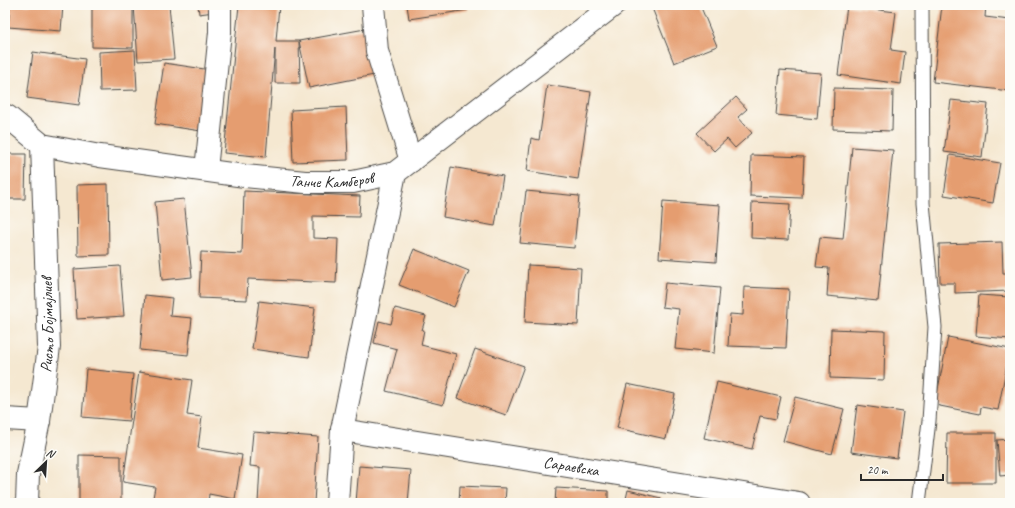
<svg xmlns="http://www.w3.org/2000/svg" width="1015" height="508" font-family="Caveat,sans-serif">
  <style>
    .building { fill: #e59d70 }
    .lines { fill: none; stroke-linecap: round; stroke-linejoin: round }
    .lane-casing { stroke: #494744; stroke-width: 15 }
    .street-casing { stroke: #494744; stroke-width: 24 }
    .lane { stroke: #fff; stroke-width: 13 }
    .street { stroke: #fff; stroke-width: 22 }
    .labels { text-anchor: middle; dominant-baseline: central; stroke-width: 3; stroke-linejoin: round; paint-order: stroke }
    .street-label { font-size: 16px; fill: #2b2b2b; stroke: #fdfcf7 }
  </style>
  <rect width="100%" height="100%" fill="#fdfcf7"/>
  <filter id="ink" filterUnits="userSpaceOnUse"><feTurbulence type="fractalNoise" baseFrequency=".025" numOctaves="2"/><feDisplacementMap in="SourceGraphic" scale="8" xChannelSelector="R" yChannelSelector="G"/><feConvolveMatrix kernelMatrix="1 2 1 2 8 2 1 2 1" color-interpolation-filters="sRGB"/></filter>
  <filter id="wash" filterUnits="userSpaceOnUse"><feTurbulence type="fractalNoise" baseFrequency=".012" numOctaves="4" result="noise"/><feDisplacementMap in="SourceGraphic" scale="16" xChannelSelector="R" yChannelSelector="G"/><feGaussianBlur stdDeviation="0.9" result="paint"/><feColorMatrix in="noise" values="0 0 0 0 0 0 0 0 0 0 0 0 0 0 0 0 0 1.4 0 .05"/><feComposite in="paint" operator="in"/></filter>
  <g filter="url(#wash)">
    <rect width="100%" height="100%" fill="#f5e8d1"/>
    <g id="blocks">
      <g class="building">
        <path d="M10,5H63L61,31L8,27Z"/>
        <path d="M92,5H133V48L92,47Z"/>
        <path d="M134,5H169L174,59L138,61Z"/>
        <path d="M198,5H214V12L199,14Z"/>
        <path d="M239,5H279L276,41H299L300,83H275V48L266,157L224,153Z"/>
        <path d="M407,5H467L468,10L409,19Z"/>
        <path d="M660,5H700L717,46L674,63L652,8Z"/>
        <path d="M942,5H986L985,17L1010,20V91L933,82Z"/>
        <path d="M847,6L896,12L891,50L905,52L901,84L838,75Z"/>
        <path d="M365,29L374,75L309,88L299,41Z"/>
        <path d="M135,50L137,90L100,91L99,52Z"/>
        <path d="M33,52L85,59L79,105L27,98Z"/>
        <path d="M164,63L211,70L201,131L155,124Z"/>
        <path d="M780,70L821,73L817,119L776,115Z"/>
        <path d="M547,85L591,92L578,179L527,171L531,138L539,140Z"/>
        <path d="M834,88L893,90L892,131L833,129Z"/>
        <path d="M736,97L747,109L738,117L752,133L735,148L727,139L714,151L697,133Z"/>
        <path d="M951,100L988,104L982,157L944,152Z"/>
        <path d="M346,107L348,160L293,162L291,110Z"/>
        <path d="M852,147L893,150L878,301L827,296L829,268L816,267L820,237L843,239Z"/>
        <path d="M5,154H26L25,199H5Z"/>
        <path d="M751,155L804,157L802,198L750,196Z"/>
        <path d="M950,155L1000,163L993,203L944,195Z"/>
        <path d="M451,167L503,176L495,226L443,217Z"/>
        <path d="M108,184L109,255L78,256L77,185Z"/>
        <path d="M244,191L360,196L359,217L313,216V238L338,239L336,283L248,279L247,300L199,298L201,252L242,254Z"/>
        <path d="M526,191L579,196L574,248L520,243Z"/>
        <path d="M184,199L192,277L162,280L155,202Z"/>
        <path d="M663,201L720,205L716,262L659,258Z"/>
        <path d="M752,202L790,204L788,240L751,238Z"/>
        <path d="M1002,242L1003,273H1010V291L955,293V283H940L939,244Z"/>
        <path d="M414,249L469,271L454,307L399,285Z"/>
        <path d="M528,265L581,268L578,325L525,322Z"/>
        <path d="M120,266L124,316L77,319L74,269Z"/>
        <path d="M665,283L720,288L714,353L675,349L679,309L662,307Z"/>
        <path d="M744,287L789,289L786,348L728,346L730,314L743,315Z"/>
        <path d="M145,295L172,298L170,316L192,318L188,355L140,350Z"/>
        <path d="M979,295L1010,297V339L976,336Z"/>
        <path d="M259,301L315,308L309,357L252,349Z"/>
        <path d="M395,308L426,316L422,330H424L421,345L456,354L443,405L386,391L397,349L374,343L379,321L391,324Z"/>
        <path d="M831,329L885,331L884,380L830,378Z"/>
        <path d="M948,337L1010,349L998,410L981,407L980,414L935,405Z"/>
        <path d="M475,349L524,366L506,415L457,398Z"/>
        <path d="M86,369L133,374L129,421L82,417Z"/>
        <path d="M139,372L192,380L187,415L202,417L198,448L242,455L235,499L209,494L208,503H152L155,487L123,482Z"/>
        <path d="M717,382L781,397L776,419L760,416L752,449L704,438Z"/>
        <path d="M627,384L675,394L666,439L617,428Z"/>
        <path d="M795,397L844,409L832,454L783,441Z"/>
        <path d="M857,405L903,412L897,458L851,452Z"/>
        <path d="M253,432L318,437L314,503H258L260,467L250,466Z"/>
        <path d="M947,433H996V483H946Z"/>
        <path d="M1010,439V475L1000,476L997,440Z"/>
        <path d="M79,455L121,456V503H79Z"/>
        <path d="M359,466L411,470L408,503H356Z"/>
        <path d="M460,486L506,488L505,503H459Z"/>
        <path d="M556,488L608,491V503H555Z"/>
        <path d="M628,490L661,498L659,503H625Z"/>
      </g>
    </g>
  </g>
  <g filter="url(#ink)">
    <use href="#blocks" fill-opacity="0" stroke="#494744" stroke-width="1"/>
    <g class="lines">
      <defs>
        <path id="lane" d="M919,503L929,421L935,327L923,203L922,5"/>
        <g id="street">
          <path d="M373,5L377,51L411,161"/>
          <path id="s1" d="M5,116H7L42,145L100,156L245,176L305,182H353L395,173L614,5"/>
          <path d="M206,170L220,32V5"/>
          <path d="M5,419L39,421"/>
          <path id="s2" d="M342,430L799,503"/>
          <path id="s3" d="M27,503L28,474L39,421L49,347L42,145"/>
          <path d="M337,503L342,430L395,173"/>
        </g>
      </defs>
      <use href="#lane" class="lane-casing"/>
      <use href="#street" class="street-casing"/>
      <use href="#lane" class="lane"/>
      <use href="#street" class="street"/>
    </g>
  </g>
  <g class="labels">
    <g class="street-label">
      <text stroke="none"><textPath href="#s1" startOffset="340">Танче Камберов</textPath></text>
      <text stroke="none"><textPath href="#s3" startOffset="180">Ристо Бојмајлиев</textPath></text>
      <text stroke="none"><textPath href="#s2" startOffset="232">Сараевска</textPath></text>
    </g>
  </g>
  <rect width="1015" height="508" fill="none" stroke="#fdfcf7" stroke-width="20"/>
  <g transform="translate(46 462) rotate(25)" stroke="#fdfcf7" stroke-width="3" paint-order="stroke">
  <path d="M0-3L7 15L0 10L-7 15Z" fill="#2b2b2b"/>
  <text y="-6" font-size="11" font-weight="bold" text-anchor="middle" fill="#2b2b2b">N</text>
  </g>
  <path d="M861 474v6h82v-6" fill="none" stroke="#2b2b2b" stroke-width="2"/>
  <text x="867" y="474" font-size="12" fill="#2b2b2b" stroke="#fdfcf7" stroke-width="3" paint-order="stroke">20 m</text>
</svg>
